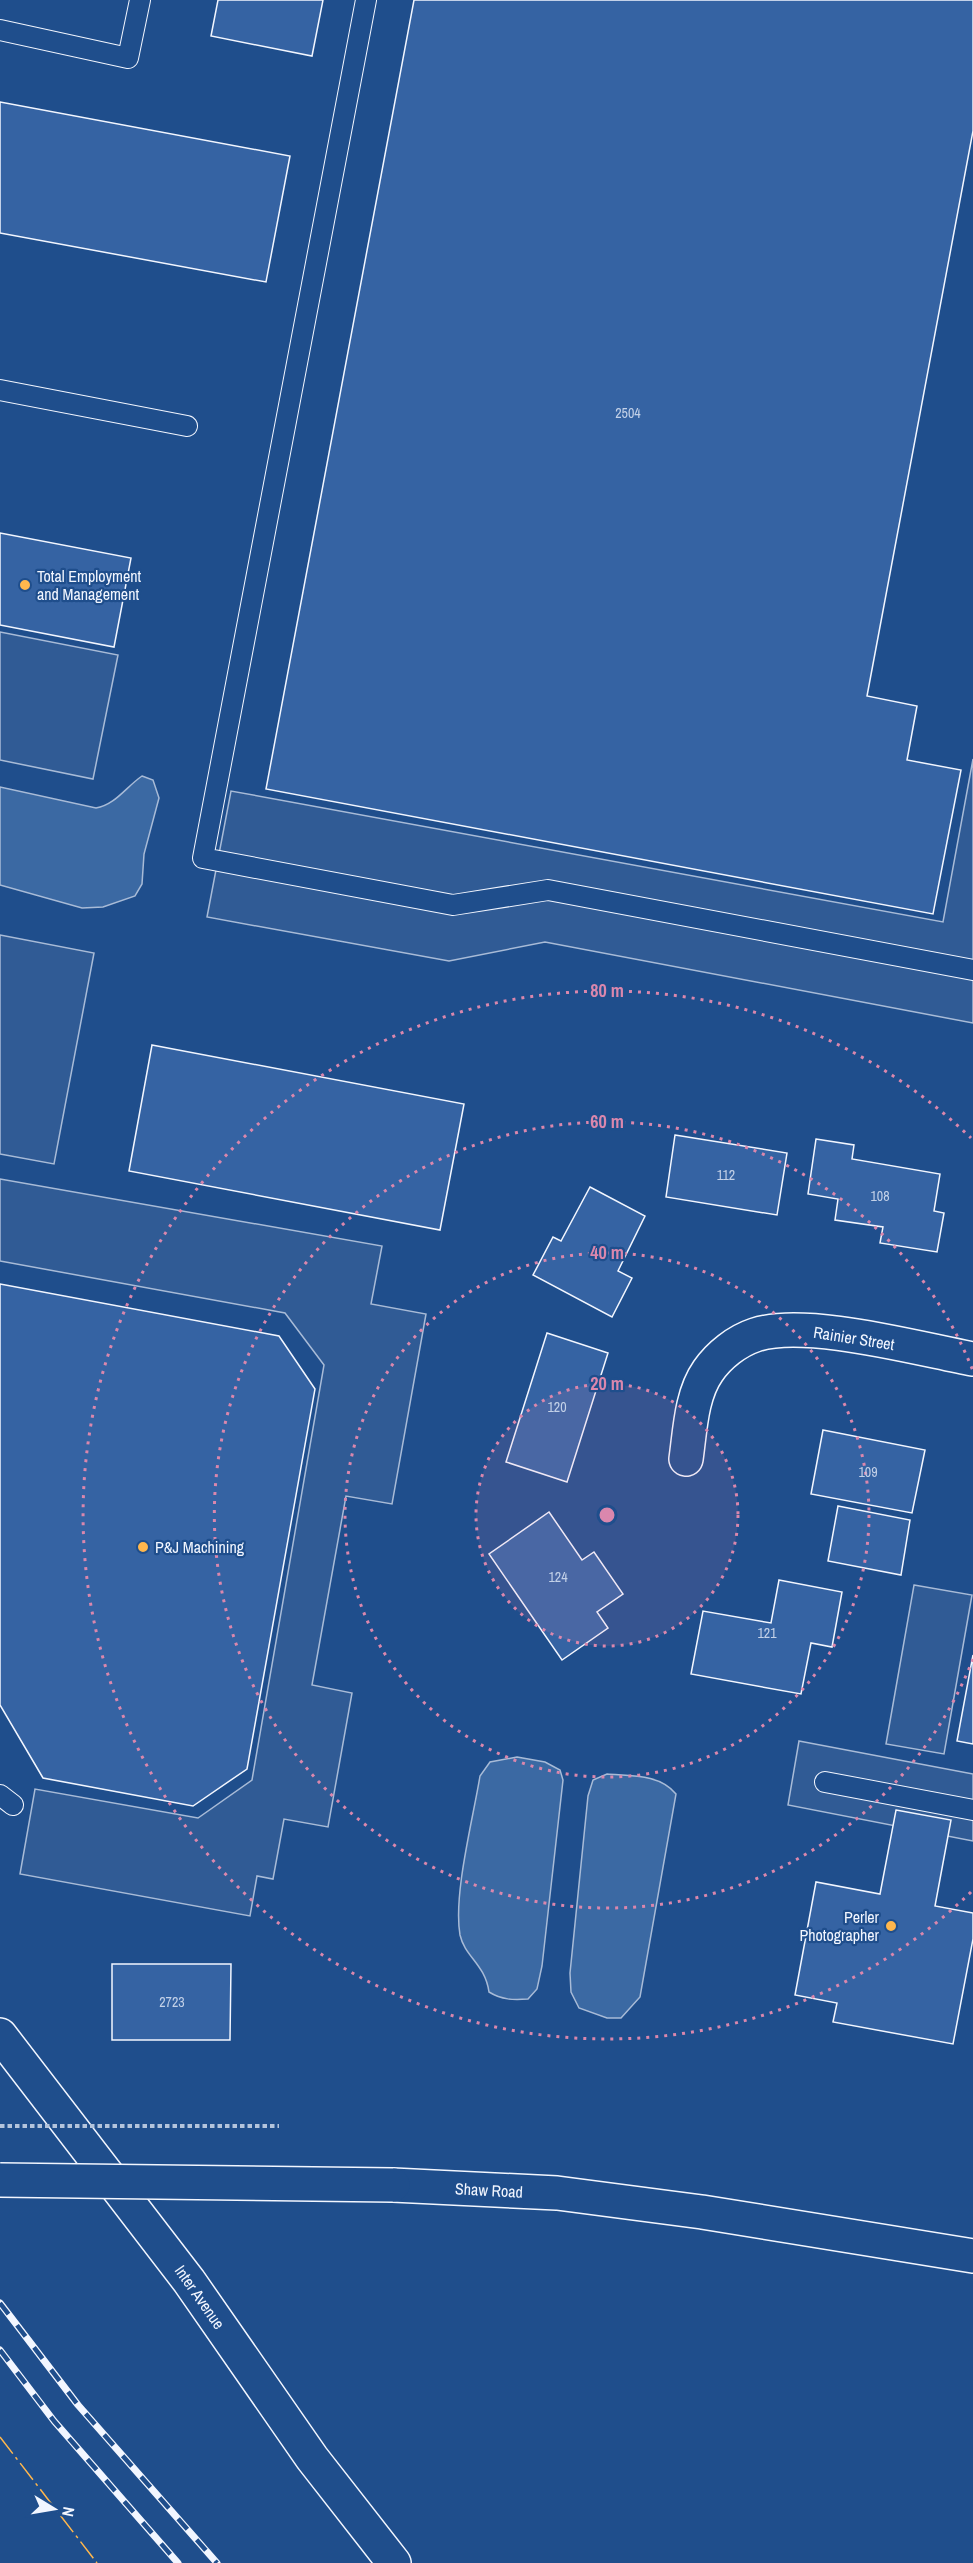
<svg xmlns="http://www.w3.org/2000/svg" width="973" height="2563" font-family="'Archivo Narrow',sans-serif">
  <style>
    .parking { fill: #305b95; stroke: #a8bbd7; stroke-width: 1.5 }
    .water { fill: #3b69a3; stroke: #a8bbd7; stroke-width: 1.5 }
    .building { fill: #3563a3; stroke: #f2f6ff; stroke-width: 1.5 }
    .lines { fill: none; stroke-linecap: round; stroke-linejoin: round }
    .service-casing { stroke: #f2f6ff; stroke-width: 22 }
    .minor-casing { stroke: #f2f6ff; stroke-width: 36 }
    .secondary-casing { stroke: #f2f6ff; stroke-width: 36 }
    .service { stroke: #1f4e8c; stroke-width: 20 }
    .minor { stroke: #1f4e8c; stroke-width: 33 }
    .secondary { stroke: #1f4e8c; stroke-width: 33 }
    .rail-casing { stroke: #f2f6ff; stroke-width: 7 }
    .rail { stroke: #1f4e8c; stroke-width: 4.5; stroke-dasharray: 14; stroke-linecap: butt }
    .secondary-bridge-casing { stroke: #f2f6ff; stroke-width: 36; stroke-linecap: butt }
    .path-bridge { stroke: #b3c4dc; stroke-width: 4; stroke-dasharray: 4.5 3; stroke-linecap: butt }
    .secondary-bridge { stroke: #1f4e8c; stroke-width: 33 }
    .power { stroke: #ffb74d; stroke-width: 1.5; stroke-dasharray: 21 4.5 3 4.5; stroke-linecap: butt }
    .ring { fill: none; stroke: #da87ad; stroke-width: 3; stroke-dasharray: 3 6 }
    .poi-dot { fill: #ffb74d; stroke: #1f4e8c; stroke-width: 2 }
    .labels { text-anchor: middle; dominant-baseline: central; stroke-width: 4.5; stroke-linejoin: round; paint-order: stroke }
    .number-label { font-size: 14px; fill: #c3d1e8 }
    .poi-label { font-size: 16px; fill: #f2f6ff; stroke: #1f4e8c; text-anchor: start }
    .street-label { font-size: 16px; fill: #f2f6ff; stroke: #1f4e8c }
    .centre { fill: #da87ad; stroke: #1f4e8c; stroke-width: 3 }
    .ring-label { font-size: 18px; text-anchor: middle; font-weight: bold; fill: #da87ad; stroke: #1f4e8c; stroke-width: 4.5; stroke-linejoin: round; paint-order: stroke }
  </style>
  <rect width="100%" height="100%" fill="#1f4e8c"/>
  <g class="parking">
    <path d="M0,632L118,655L93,779L0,760Z"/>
    <path d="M973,759V1023L545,942L449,961L207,917L231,791L943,922Z"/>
    <path d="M0,935L94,953L54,1164L0,1154Z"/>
    <path d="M0,1179L382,1246L371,1304L426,1314L392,1504L346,1496L312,1685L352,1693L328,1827L284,1819L273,1879L257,1876L250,1916L20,1874L35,1789L198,1818L252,1780L324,1365L285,1313L0,1261Z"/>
    <path d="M914,1585L972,1595L944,1754L886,1744Z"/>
    <path d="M799,1741L973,1774V1841L788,1805Z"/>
  </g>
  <g class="water">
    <path d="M142,776L153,780L159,798L144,854L142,884L135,896L103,907L82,908L0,885V787L96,808C115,805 126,787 142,776Z"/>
    <path d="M517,1757L545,1762L560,1770L563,1780L542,1966L537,1989L528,1999C513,2000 502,2000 489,1992C485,1964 465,1957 460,1935C453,1895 473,1819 480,1776L490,1762Z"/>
    <path d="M607,1774C631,1776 660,1774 676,1794L640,1997L621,2018H607L579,2008L571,1992L570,1973L588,1796L593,1780Z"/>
  </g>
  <g class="building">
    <path d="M218,0H323L312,56L211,36Z"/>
    <path d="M414,0H973V131L867,696L917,706L907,760L961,770L933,914L266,789Z"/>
    <path d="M0,102L290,156L266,282L0,233Z"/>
    <path d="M0,533L131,558L114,647L0,625Z"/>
    <path d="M152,1045L464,1104L440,1230L129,1171Z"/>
    <path d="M675,1135L787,1153L777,1215L666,1197Z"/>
    <path d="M816,1139L854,1145L852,1159L940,1174L934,1211L944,1213L937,1252L880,1243L883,1227L835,1220L838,1199L808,1194Z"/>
    <path d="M590,1187L645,1216L618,1271L632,1278L612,1317L533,1275L553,1237L561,1241Z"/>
    <path d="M0,1284L279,1336L315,1389L247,1769L193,1806L43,1778L0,1705Z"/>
    <path d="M547,1333L608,1353L567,1482L506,1462Z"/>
    <path d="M823,1430L925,1450L912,1513L811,1494Z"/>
    <path d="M838,1506L910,1520L901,1575L828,1561Z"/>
    <path d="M549,1512L582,1560L594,1552L623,1594L597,1612L608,1628L562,1660L489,1554Z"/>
    <path d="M779,1580L842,1592L832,1647L811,1643L801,1694L691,1674L703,1611L771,1623Z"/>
    <path d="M973,1655V1744L957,1741Z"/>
    <path d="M896,1810L951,1820L935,1906L973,1913V1939L953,2044L833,2022L837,2003L795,1995L816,1882L880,1894Z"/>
    <path d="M112,1964H231L230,2040H112Z"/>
  </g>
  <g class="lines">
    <defs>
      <g id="service">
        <path d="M366,0L203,858L453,905L548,890L973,970"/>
        <path d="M0,30L128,58L140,0"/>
        <path d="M0,390L187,426"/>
        <path d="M825,1782L973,1810"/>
        <path d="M0,1795L13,1805"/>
      </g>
      <g id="minor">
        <path d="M686,1459C690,1431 691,1395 708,1371C719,1355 737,1341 755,1335C805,1318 919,1349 973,1359"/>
        <path d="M0,2035L189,2281L312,2458L394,2563"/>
      </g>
      <path id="secondary" d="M393,2185L557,2193L702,2212L973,2256"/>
    </defs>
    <use href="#service" class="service-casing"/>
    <use href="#minor" class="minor-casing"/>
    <use href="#secondary" class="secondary-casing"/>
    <use href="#service" class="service"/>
    <use href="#minor" class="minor"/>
    <use href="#secondary" class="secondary"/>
    <defs>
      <g id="rail">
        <path d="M0,2303L78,2405L217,2563"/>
        <path d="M0,2350L54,2421L178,2563"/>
      </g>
    </defs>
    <use href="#rail" class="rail-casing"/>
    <use href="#rail" class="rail"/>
    <defs>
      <path id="secondary-bridge" d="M0,2180L393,2185"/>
    </defs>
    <use href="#secondary-bridge" class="secondary-bridge-casing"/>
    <path class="path-bridge" d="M0,2126H279"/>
    <use href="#secondary-bridge" class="secondary-bridge"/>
    <path class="power" d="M0,2437L97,2563"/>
  </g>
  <circle cx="607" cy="1515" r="131" fill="#da87ad" fill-opacity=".12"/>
  <g class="ring">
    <circle cx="607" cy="1515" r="131"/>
    <circle cx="607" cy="1515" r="262"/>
    <path d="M973 1659A393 393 0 1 1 973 1371"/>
    <path d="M971 1892A524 524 0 1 1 971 1138"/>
  </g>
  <g class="poi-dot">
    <circle cx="25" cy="585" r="6"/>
    <circle cx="143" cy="1547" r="6"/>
    <circle cx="891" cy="1926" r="6"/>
  </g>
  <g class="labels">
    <g class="number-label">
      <text x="628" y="413">2504</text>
      <text x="726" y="1175">112</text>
      <text x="880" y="1196">108</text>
      <text x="557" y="1407">120</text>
      <text x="868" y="1472">109</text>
      <text x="558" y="1577">124</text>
      <text x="767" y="1633">121</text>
      <text x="172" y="2002">2723</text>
    </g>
    <g class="poi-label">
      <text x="37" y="576">Total Employment<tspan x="37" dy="18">and Management</tspan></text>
      <text x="155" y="1547">P&amp;J Machining</text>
      <text x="879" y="1917" text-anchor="end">Perler<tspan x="879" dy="18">Photographer</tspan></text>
    </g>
    <g class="street-label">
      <text transform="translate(854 1338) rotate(9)">Rainier Street</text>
      <text transform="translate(489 2190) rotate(3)">Shaw Road</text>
      <text transform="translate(200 2297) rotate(55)">Inter Avenue</text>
    </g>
  </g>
  <circle cx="607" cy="1515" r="9" class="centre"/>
  <g class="ring-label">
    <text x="607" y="997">80 m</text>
    <text x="607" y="1128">60 m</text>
    <text x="607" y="1259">40 m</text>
    <text x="607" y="1390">20 m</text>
  </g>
  <g transform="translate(54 2509) rotate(101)" stroke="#1f4e8c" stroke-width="4.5" paint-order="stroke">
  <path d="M0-4.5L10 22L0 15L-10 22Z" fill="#f2f6ff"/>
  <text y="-9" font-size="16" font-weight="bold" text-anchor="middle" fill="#f2f6ff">N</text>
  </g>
</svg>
